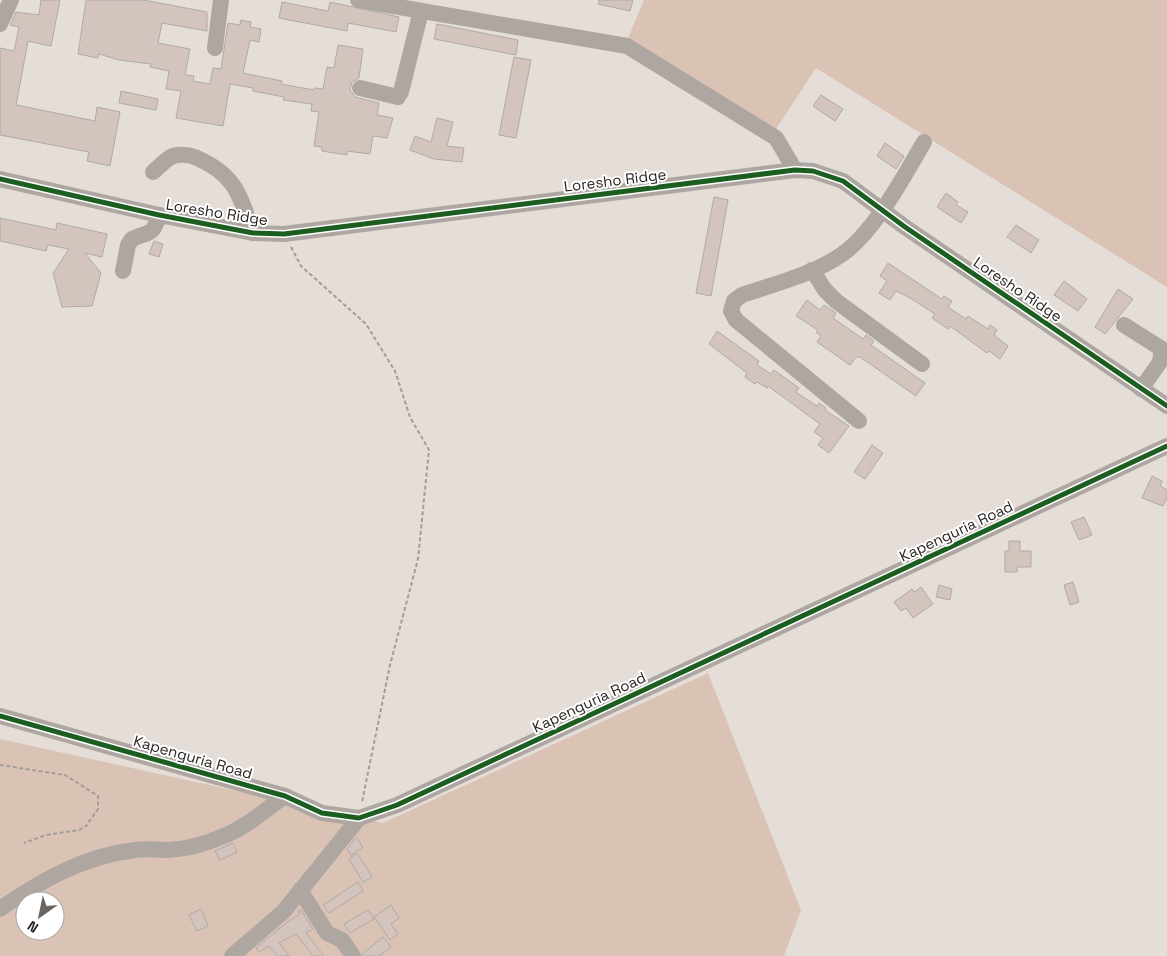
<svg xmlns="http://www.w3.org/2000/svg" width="1167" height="956" font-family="'Space Grotesk',sans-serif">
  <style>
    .green { fill: #dac3b4; fill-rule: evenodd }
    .building { fill: #d3c5bd; stroke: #b0aaa6 }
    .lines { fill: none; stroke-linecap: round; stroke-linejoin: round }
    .path { stroke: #a39d99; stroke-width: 2; stroke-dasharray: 4 2.5; stroke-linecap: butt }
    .minor { stroke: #aea6a1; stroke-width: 16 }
    .cycleway-casing { stroke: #fff; stroke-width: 8 }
    .cycleway { stroke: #1b5e20; stroke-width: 5 }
    .labels { text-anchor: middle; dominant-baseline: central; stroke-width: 4; stroke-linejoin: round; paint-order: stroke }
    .street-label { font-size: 15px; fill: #2a2421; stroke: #fff }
  </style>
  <rect width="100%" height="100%" fill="#e4ddd8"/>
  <g class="green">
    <path d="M644,0H1167V287L816,68L776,129L627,40Z"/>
    <path d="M708,673L801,910L784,956H0V739L383,823ZM25,901H55V931H25Z"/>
  </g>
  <g class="building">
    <path d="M41,0H60L51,46L28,41L16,105L95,121L97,107L120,112L110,166L87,161L89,152L0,135V48L14,51L19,27L10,25L16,12L39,15Z"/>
    <path d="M86,0H144L207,12V31L162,23L158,43L190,49L185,75L194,76L193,81L210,84L213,68L221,69L228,23L240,25L241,20L251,22L250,27L261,29L259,42L250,40L243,73L282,81L281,84L314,90V88L323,89L327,67L334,68L338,45L363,49L359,78L352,82L350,90L355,97L379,103L377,115L393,118L387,138L373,136L370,154L347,151V155L322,151V147L314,146L319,112L311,111L312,104L283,100L284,97L253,91V88L230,84L223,126L176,118L181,91L166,89L169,71L150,67L151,64L119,60L99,54L98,58L78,54Z"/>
    <path d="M599,0H633L630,11L598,4Z"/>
    <path d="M282,2L328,11L330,2L399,17L396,32L348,23L347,31L279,18Z"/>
    <path d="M437,24L518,40L516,55L434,39Z"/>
    <path d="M514,57L531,60L516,138L499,135Z"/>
    <path d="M121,91L158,99L156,110L119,103Z"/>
    <path d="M821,95L843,109L835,121L813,106Z"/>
    <path d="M437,118L453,122L447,146L464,148L462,162L434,159L410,150L415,136L431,142Z"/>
    <path d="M885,143L904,156L896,169L877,156Z"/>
    <path d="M946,193L958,202L956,205L968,212L961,223L937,207Z"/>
    <path d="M714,197L728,200L711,296L696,293Z"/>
    <path d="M0,218L56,230L57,223L107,234L102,257L85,253L101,273L92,306L62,307L53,273L69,249L48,245L46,251L0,241Z"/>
    <path d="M1016,225L1039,240L1031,253L1007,237Z"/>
    <path d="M154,241L163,244L159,257L149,254Z"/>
    <path d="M888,263L942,299L944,296L952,301L948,307L966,319L968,316L988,329L990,325L997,330L994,335L1008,346L1000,359L989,351L987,353L950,326L948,329L932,318L935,314L910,298L896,291L890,300L879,293L887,281L880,276Z"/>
    <path d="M1064,281L1087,299L1078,311L1054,295Z"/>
    <path d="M1118,289L1133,299L1105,334L1095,327Z"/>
    <path d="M807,300L820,310L824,305L836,313L833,318L863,339L866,335L874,341L871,345L925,383L916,396L860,357H856L850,365L817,342L821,336L816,332L818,330L796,316Z"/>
    <path d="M717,331L759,361L757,365L771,374L774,370L799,388L796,392L817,406L819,403L826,408L825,410L849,426L829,453L818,445L823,438L814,432L820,424L768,386L767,388L757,382L755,384L745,377L747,373L709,344Z"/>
    <path d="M872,445L883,453L865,479L854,472Z"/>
    <path d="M1152,476L1162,481L1160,486L1167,490V498L1163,506L1142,498Z"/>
    <path d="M1084,517L1092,535L1079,540L1071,522Z"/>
    <path d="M1009,541H1020V551H1031V567H1017V572H1005V551H1009Z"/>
    <path d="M1073,582L1079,602L1070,605L1064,585Z"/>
    <path d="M939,585L952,589L950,600L936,597Z"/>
    <path d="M921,587L933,604L913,618L906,608L901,611L894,602L912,589L914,592Z"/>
    <path d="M356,837L363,847L351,855L347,849Z"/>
    <path d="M233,843L237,852L220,860L215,851Z"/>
    <path d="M357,853L372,877L363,882L349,859Z"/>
    <path d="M358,882L363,891L329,913L323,905Z"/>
    <path d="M391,905L399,918L391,924L398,934L390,940L374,917Z"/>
    <path d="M201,909L208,926L197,931L189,915Z"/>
    <path d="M301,910L313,929L306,933L324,956H313L296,934L279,943L289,956H277L269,946L259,952L256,948L286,923L300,914L298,911Z"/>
    <path d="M368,910L374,919L350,933L344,924Z"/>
    <path d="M383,937L391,947L379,956H363L362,954Z"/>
  </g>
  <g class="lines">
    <g class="path">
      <path d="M291,247L301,266L366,324L395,371L410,417L429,450L418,559L390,665L362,802"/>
      <path d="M0,765L65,775L98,796V809L86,826L79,830L46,835L24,843"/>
    </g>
    <g class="minor">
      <path d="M358,0L627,46L776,138L795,170"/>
      <path d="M0,24L11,0"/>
      <path d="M215,48L221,0"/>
      <path d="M360,88L398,97L401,92L421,11"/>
      <path d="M153,172C158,168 165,160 171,157C178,153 191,155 197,158C236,175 240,196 253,233"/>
      <path d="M0,179L159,215L253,233L284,234L795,170L813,171L843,181L905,227L1167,406"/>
      <path d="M812,270L825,290L836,301L922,364"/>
      <path d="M123,271L128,245L132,239C150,231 153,236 159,215"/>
      <path d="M1124,325L1162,349L1160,362L1141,389"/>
      <path d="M859,421L736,320L731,311L734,301L742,295C774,284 812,275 841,255C874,233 904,176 924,142"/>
      <path d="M0,716L285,796L322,813L359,818L397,805L1167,446"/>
      <path d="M300,890L327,933L342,940L353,956"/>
      <path d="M0,909C42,880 84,856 135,850C146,848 158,850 169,850C186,849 205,844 221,837C244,829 265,810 285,796"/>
      <path d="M232,956L284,911L359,818"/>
    </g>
    <defs>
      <g id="cycleway">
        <path d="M0,179L159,215L253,233L284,234L795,170L813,171L843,181L905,227L1167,406"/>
        <path d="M0,716L285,796L322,813L359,818L397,805L1167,446"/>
      </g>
    </defs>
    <use href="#cycleway" class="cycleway-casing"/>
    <use href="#cycleway" class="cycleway"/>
  </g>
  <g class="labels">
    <g class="street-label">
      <text transform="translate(615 180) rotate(-7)">Loresho Ridge</text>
      <text transform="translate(217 212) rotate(9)">Loresho Ridge</text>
      <text transform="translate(1018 289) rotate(34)">Loresho Ridge</text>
      <text transform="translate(956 531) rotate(-25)">Kapenguria Road</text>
      <text transform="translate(589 702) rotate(-25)">Kapenguria Road</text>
      <text transform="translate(193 757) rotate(16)">Kapenguria Road</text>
    </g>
  </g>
  <g transform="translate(40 916) rotate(213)"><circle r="24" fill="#ffffff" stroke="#aaa7a6"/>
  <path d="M0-4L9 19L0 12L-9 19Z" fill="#6b6561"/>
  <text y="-8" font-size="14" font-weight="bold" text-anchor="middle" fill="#2a2421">N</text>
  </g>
</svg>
